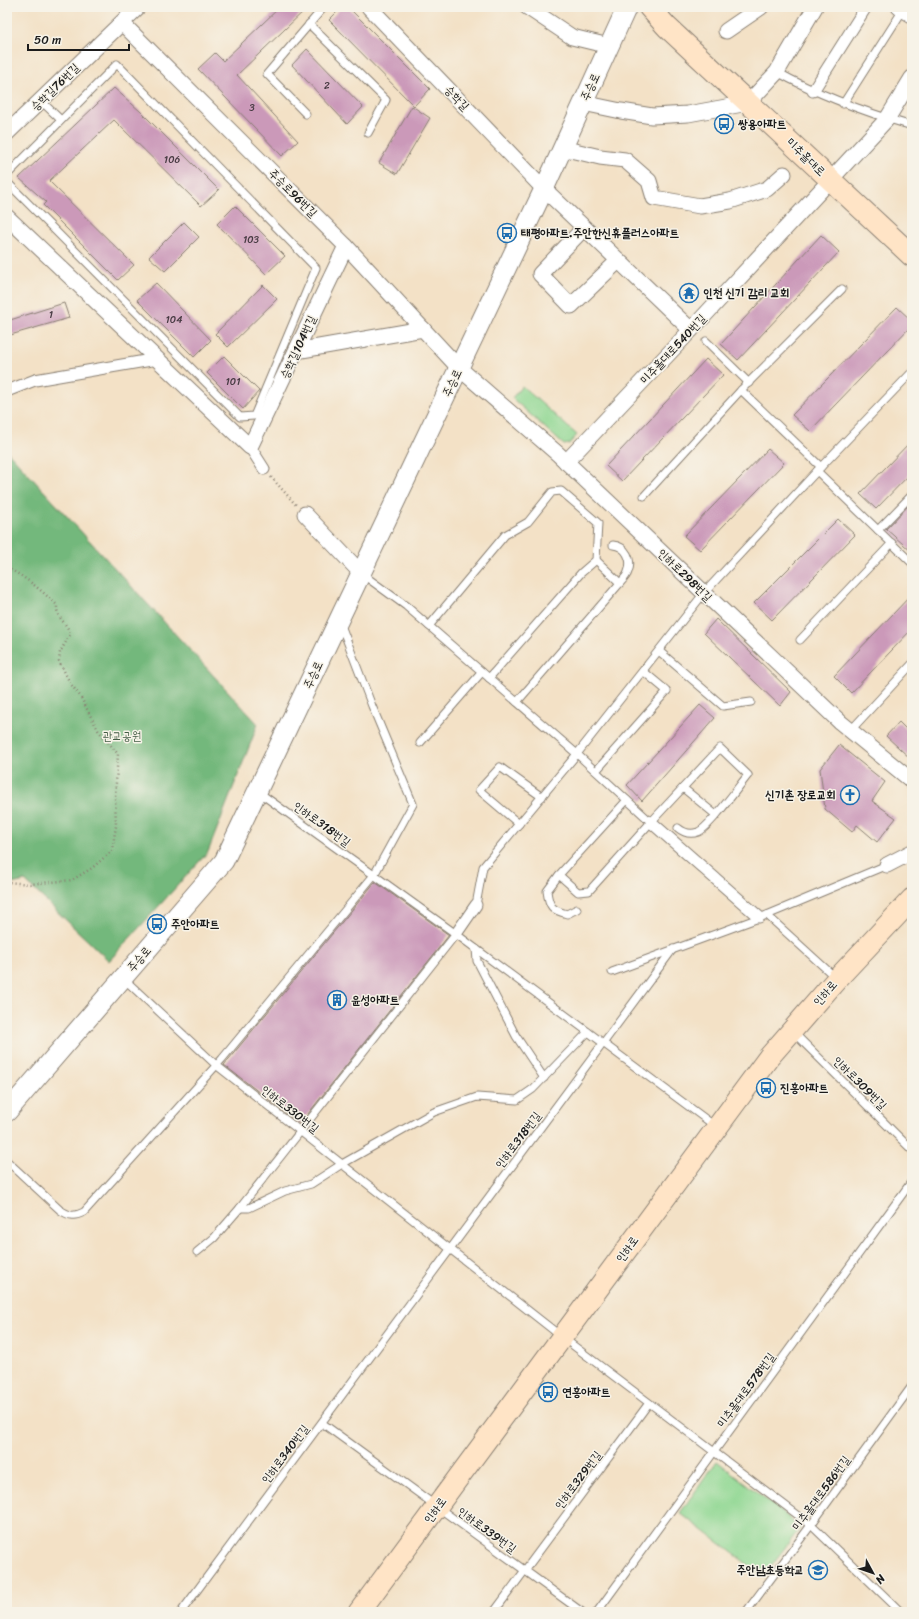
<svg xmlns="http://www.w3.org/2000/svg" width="919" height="1619" font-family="Sriracha,'Poor Story',sans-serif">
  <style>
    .green { fill: #8fd792; stroke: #567a57 }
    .forest { fill: #73b87c; stroke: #486a4c }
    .building { fill: #cb99b9 }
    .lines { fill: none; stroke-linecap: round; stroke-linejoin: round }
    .service-casing { stroke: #887e71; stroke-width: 9 }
    .pedestrian-casing { stroke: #887e71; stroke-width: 13 }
    .minor-casing { stroke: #887e71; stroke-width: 17 }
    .tertiary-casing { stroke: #887e71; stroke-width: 21 }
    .secondary-casing { stroke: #887e71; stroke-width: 23 }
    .path { stroke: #887e71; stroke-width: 2.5; stroke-dasharray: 1 3; stroke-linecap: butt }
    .service { stroke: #fff; stroke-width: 7 }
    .pedestrian { stroke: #fff; stroke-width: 11 }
    .minor { stroke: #fff; stroke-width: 15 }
    .tertiary { stroke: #fff; stroke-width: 19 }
    .secondary { stroke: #ffe4c6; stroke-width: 21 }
    .labels { text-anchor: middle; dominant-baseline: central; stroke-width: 3; stroke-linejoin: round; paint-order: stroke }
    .number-label { font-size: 10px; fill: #483b43 }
    .street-label { font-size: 12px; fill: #1c1c1c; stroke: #f7f3e8 }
    .poi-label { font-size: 12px; font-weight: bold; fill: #1c1c1c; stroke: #f7f3e8; text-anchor: start }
    .park-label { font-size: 12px; fill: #445d45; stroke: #f7f3e8 }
  </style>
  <rect width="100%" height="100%" fill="#f7f3e8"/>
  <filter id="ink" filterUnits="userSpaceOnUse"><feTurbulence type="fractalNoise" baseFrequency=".025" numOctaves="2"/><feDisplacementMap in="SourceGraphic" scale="8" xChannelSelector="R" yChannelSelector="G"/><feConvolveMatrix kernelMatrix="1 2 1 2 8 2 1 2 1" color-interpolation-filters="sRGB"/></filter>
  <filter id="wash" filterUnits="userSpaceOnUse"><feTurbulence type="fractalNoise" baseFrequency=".012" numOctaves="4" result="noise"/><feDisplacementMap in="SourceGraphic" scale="16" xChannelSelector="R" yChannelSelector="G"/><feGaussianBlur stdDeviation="0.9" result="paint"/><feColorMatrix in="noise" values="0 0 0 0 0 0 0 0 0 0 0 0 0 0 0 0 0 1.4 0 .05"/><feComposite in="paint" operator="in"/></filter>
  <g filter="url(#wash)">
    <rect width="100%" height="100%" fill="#f3e1c6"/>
    <g class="green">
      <path d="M522,386L577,435L569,444L564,445L512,398Z"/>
      <path d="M717,1461L801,1527L763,1576L680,1513Z"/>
    </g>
    <path class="forest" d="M7,451L258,724L208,852L109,961L25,881L7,885Z"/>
    <g id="blocks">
      <g class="building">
        <path d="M280,7H308L237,75L298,141L282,156L198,69L215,53L223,61Z"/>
        <path d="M342,7H348L430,89L414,106L329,20Z"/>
        <path d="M307,49L363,107L347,124L292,65Z"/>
        <path d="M114,88L140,111L219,190L201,206L114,120L49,181L134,265L118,280L43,205L46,202L19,178Z"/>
        <path d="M412,106L430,118L397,174L379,163Z"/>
        <path d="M235,206L285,256L266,274L217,224Z"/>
        <path d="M184,222L199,237L165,271L149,257Z"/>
        <path d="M821,235L839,252L738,360L721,344Z"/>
        <path d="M156,283L211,340L194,357L137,300Z"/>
        <path d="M263,285L277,299L228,347L215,334Z"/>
        <path d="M64,303L69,318L7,336V321Z"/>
        <path d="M897,307L912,321V325L810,431L792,415Z"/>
        <path d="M224,356L259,391L243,409L207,373Z"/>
        <path d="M706,359L723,375L622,481L606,466Z"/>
        <path d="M912,440V472L876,509L860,494Z"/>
        <path d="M768,449L784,463L700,550L684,536Z"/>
        <path d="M912,502V552L886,529Z"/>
        <path d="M838,519L855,535L772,620L754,603Z"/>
        <path d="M912,594V629L851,693L834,676Z"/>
        <path d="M716,619L791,692L780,706L704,633Z"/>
        <path d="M700,705L715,718L642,801L627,785Z"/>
        <path d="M899,722L912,735V760L886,736Z"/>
        <path d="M839,745L885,782L872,801L896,818L877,842L857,825L852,832L825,809L820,769Z"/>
        <path d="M375,882L449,935L300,1124L224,1065Z"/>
      </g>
    </g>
  </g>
  <g filter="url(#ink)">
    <use href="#blocks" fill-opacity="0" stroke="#887e71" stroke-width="1"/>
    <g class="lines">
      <defs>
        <g id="service">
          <path d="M309,24L386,100L368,133"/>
          <path d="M777,72C820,96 865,112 912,126"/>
          <path d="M41,101L61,120"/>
          <path d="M843,104L903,10"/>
          <path d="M306,114L267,74L324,7"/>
          <path d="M7,175L117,64L316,268L254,416L240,417L7,182"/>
          <path d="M706,341L749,383"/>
          <path d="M741,390L821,467"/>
          <path d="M817,471L912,563"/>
          <path d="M644,496L741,390L842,289"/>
          <path d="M878,530L912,495"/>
          <path d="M613,545C626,546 633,560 628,572C627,576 623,580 620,583"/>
          <path d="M362,574L406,606L577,754L651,822L720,748L748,775C738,787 710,827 698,832C690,835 684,833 678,828"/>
          <path d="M429,626L505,535L528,522L552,492L561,491L598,523L596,560L581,573L489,678"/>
          <path d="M800,640L892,543"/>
          <path d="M659,651L723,706L751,702"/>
          <path d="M517,702L620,583L596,560"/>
          <path d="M851,730L912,664"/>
          <path d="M420,743L482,672"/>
          <path d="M596,771L667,691L643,671"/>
          <path d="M683,788L716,815"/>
          <path d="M257,791L456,934L715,1126"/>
          <path d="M627,800L559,875L578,892L589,891L651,822"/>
          <path d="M519,824L479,790L500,767L542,797"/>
          <path d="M559,875L547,891C549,907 552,910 567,914L577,909"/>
          <path d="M476,905L483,867L577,754L704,593L817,471L912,372"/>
          <path d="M767,915L836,978"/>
          <path d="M476,949L477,961L516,1036L544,1078"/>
          <path d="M612,972L767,915L887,865"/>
          <path d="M123,978L216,1065L562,1337L811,1525L901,1612"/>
          <path d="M793,1032L912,1150"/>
          <path d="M7,1161L60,1210C69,1216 74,1217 84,1212L222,1059L374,875L413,804L372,706L341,625"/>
          <path d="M240,1208H249L285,1191L311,1184L342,1164L434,1112L477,1097L517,1100L533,1089L588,1032"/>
          <path d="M197,1252L214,1238L240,1208L456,934"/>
          <path d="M322,1423L582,1612"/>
          <path d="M181,1612L673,949"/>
          <path d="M494,1612L649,1403"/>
          <path d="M597,1612L912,1181"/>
          <path d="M746,1612L811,1525L912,1386"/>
        </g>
        <g id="pedestrian">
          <path d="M813,91L866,7"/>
          <path d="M7,391L35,380L157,359"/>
          <path d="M250,447L264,469"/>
          <path d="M651,822L759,917"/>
          <path d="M456,934L476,905"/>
        </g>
        <g id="minor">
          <path d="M369,7L544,189L691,330"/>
          <path d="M527,7L572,37L609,46"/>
          <path d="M899,7L912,15"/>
          <path d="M122,23L346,246L459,368L558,454L840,722L912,781"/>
          <path d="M726,31L761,7"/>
          <path d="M583,103L621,111L652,116L688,114L748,103L777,72L815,7"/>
          <path d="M7,133L138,7"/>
          <path d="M562,148L600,157L625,160L649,181L654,198L700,206L730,201L767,189L784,174"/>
          <path d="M7,217L250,447L346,246"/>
          <path d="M584,228L540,274L571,306L618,261"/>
          <path d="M296,351L423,329"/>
          <path d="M566,462L691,330L887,119L912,78"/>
          <path d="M305,514L361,573"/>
          <path d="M887,865L912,852"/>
        </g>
        <path id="tertiary" d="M7,1112L224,861L544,189L627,7"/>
        <g id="secondary">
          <path d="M649,7L667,27L912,256"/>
          <path d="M359,1612L769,1057L837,979L912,899"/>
        </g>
      </defs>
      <use href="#service" class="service-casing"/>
      <use href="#pedestrian" class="pedestrian-casing"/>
      <use href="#minor" class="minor-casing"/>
      <use href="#tertiary" class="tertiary-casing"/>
      <use href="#secondary" class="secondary-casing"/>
      <g class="path">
        <path d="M271,477L296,505"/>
        <path d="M7,568C26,577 42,591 57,605C56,620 68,622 70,635L60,652L59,661L70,683L80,696L98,730L118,754L115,797L116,826L112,851L92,868L72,880L30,884L7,882"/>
      </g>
      <use href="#service" class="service"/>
      <use href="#pedestrian" class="pedestrian"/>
      <use href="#minor" class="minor"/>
      <use href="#tertiary" class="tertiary"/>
      <use href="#secondary" class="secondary"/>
    </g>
  </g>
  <defs>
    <symbol id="bus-ring" viewBox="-11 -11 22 22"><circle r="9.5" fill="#f7f3e8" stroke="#1f6fb2" stroke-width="1.5"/><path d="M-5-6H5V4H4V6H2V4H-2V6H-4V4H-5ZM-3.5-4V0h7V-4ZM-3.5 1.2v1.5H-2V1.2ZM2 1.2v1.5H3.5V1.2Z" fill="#1f6fb2"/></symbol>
    <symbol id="temple-ring" viewBox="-11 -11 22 22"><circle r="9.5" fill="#f7f3e8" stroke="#1f6fb2" stroke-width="1.5"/><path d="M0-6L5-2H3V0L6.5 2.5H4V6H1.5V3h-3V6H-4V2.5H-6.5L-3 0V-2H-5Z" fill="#1f6fb2"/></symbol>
    <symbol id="church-ring" viewBox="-11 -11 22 22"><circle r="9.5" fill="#f7f3e8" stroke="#1f6fb2" stroke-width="1.5"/><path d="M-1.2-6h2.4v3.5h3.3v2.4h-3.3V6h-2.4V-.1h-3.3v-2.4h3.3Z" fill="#1f6fb2"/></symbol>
    <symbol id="building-ring" viewBox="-11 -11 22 22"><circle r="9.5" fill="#f7f3e8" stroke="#1f6fb2" stroke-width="1.5"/><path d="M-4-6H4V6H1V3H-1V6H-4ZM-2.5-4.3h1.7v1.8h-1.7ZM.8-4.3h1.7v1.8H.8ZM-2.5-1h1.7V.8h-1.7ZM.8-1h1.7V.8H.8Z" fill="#1f6fb2"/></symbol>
    <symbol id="school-ring" viewBox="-11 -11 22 22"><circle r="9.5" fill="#f7f3e8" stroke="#1f6fb2" stroke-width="1.5"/><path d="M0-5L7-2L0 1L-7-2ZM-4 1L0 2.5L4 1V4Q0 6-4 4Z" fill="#1f6fb2"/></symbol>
  </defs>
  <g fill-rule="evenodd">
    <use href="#bus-ring" x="713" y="113" width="22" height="22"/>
    <use href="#bus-ring" x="496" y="222" width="22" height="22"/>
    <use href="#temple-ring" x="678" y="282" width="22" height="22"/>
    <use href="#church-ring" x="839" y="784" width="22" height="22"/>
    <use href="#bus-ring" x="146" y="913" width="22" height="22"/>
    <use href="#building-ring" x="326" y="989" width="22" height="22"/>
    <use href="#bus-ring" x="755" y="1077" width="22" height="22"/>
    <use href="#bus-ring" x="537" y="1381" width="22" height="22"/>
    <use href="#school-ring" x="807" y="1559" width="22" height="22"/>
  </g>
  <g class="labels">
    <g class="number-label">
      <text x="327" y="86">2</text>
      <text x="252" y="108">3</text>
      <text x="172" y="160">106</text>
      <text x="251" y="240">103</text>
      <text x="51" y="315">1</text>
      <text x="174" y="320">104</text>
      <text x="233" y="382">101</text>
    </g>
    <g class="street-label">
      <text transform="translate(55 87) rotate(-44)">승학길76번길</text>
      <text transform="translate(590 87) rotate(-65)">주승로</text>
      <text transform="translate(457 98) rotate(46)">승학길</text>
      <text transform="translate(806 157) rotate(44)">미추홀대로</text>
      <text transform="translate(293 193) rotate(45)">주승로96번길</text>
      <text transform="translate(298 347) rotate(-65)">승학길104번길</text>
      <text transform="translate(673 349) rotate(-47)">미추홀대로540번길</text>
      <text transform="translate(452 383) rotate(-65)">주승로</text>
      <text transform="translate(685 575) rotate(44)">인하로298번길</text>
      <text transform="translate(313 675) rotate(-65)">주승로</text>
      <text transform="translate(322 824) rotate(36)">인하로318번길</text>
      <text transform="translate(139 959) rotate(-49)">주승로</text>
      <text transform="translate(825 993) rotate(-49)">인하로</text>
      <text transform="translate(860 1083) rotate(45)">인하로309번길</text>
      <text transform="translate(290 1109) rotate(38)">인하로330번길</text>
      <text transform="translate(518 1140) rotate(-53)">인하로318번길</text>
      <text transform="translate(627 1249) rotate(-54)">인하로</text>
      <text transform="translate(746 1390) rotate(-54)">미추홀대로578번길</text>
      <text transform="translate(285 1454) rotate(-53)">인하로340번길</text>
      <text transform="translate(578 1480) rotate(-53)">인하로329번길</text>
      <text transform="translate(821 1493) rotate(-54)">미추홀대로586번길</text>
      <text transform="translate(435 1510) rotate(-54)">인하로</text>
      <text transform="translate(487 1530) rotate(36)">인하로339번길</text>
    </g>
    <g class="poi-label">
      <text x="738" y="124">쌍용아파트</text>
      <text x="521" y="233">태평아파트.주안한신휴플러스아파트</text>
      <text x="703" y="293">인천 신기 감리 교회</text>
      <text x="836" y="795" text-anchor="end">신기촌 장로교회</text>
      <text x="171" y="924">주안아파트</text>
      <text x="351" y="1000">윤성아파트</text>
      <text x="780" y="1088">진흥아파트</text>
      <text x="562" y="1392">연흥아파트</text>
      <text x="804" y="1570" text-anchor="end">주안남초등학교</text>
    </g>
    <g class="park-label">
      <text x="122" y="736">관교공원</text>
    </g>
  </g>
  <rect width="919" height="1619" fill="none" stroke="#f7f3e8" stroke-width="24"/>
  <g transform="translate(873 1573) rotate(130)" stroke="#f7f3e8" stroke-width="3" paint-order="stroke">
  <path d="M0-3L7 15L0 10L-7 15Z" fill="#1c1c1c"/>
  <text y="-6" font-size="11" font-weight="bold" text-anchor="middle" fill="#1c1c1c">N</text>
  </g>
  <path d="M28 44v6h101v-6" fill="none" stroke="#1c1c1c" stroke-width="2"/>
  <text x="34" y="44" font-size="12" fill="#1c1c1c" stroke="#f7f3e8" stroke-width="3" paint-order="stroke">50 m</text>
</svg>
